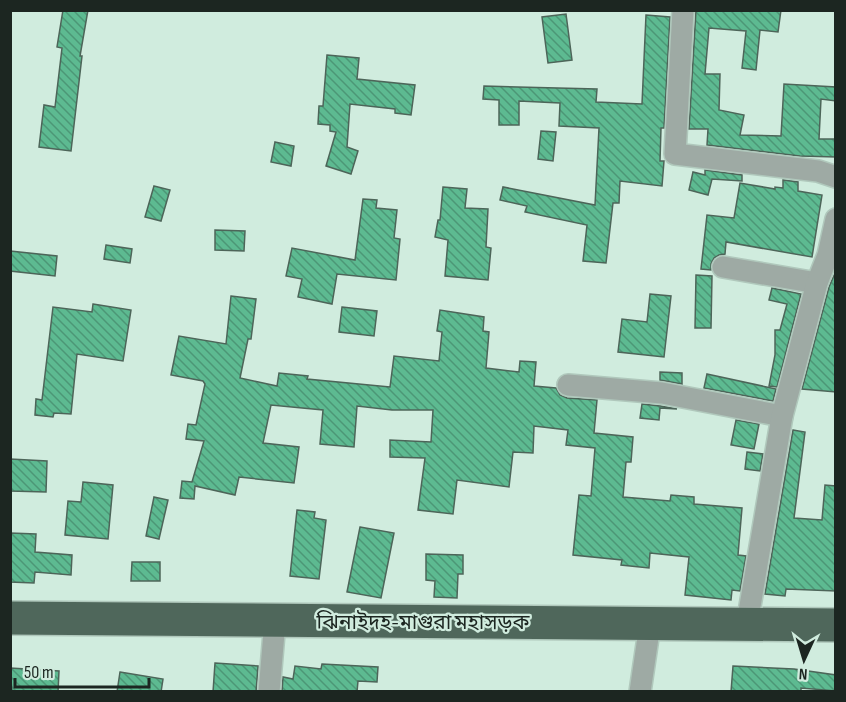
<svg xmlns="http://www.w3.org/2000/svg" width="846" height="702" font-family="'Sofia Sans Condensed','Noto Sans Bengali',sans-serif">
  <style>
    .building { fill: url(#building-back-hatch); stroke: #4d6559; stroke-width: 1.5 }
    .lines { fill: none; stroke-linecap: round; stroke-linejoin: round }
    .street-casing { stroke: #b0c8bc; stroke-width: 24 }
    .highway-casing { stroke: #b0c8bc; stroke-width: 36 }
    .street { stroke: #9eaaa4; stroke-width: 21 }
    .highway { stroke: #4f675b; stroke-width: 33 }
    .labels { text-anchor: middle; dominant-baseline: central; stroke-width: 4.5; stroke-linejoin: round; paint-order: stroke }
    .street-label { font-size: 21px; fill: #1c2621; stroke: #d0ecde }
  </style>
  <defs>
    <pattern id="building-back-hatch" width="6" height="6" patternUnits="userSpaceOnUse" patternTransform="scale(1.5)"><rect width="6" height="6" fill="#5dba91"/><path d="M-1 5l2 2M0 0l6 6M5-1l2 2" fill="none" stroke="#4c9776"/></pattern>
  </defs>
  <rect width="100%" height="100%" fill="#d0ecde"/>
  <g class="building">
    <path d="M63,10H88L80,56H82L71,151L39,147L44,105L55,107L62,48L57,47Z"/>
    <path d="M696,10H781L778,32L760,30L756,70L742,68L746,31L709,28L705,74H720L719,110L744,115L740,135L781,136L784,84L836,87V101L821,99L819,139H836V157L800,156L707,145L708,129H689Z"/>
    <path d="M566,14L572,60L548,63L542,17Z"/>
    <path d="M646,15L670,17L664,128H661L660,161H664L662,186L620,181L619,203H613L606,263L583,261L587,225L525,212L527,206L500,200L503,187L595,205L599,128L559,126L560,103L519,101V125H499V100L483,99L484,86L597,89L596,102L642,104Z"/>
    <path d="M327,55L359,58L357,79L415,85L411,115L395,113V109L350,104L347,147L358,151L351,174L326,166L336,132L330,131V125L318,124L319,106H323Z"/>
    <path d="M541,131L556,132L553,161L538,159Z"/>
    <path d="M275,142L294,146L291,166L271,162Z"/>
    <path d="M705,170L742,175V181L712,179L708,195L689,190L693,172L705,175Z"/>
    <path d="M783,180L798,182V191L822,195L812,257L726,242L725,254L719,255L714,258L711,264V270L701,269L707,215L734,218L740,183L775,189V187L783,188Z"/>
    <path d="M154,186L170,190L161,221L145,217Z"/>
    <path d="M443,187L467,189L465,208L488,209L486,247L491,248L488,280L445,276L448,240L435,237L438,220H440Z"/>
    <path d="M363,199L377,200L376,208L397,210L394,238L400,239L396,280L337,274L332,304L298,297L302,279L286,276L292,248L355,260Z"/>
    <path d="M215,230L245,231L244,251L215,250Z"/>
    <path d="M106,245L132,249L130,263L104,259Z"/>
    <path d="M10,251L57,256L55,276L10,271Z"/>
    <path d="M836,271V392L802,389L829,287Z"/>
    <path d="M696,275L712,276L711,328H695Z"/>
    <path d="M772,288L801,294L777,387L769,386L775,355V330H780L787,304L769,300Z"/>
    <path d="M650,294L671,296L664,357L618,352L622,319L647,322Z"/>
    <path d="M231,296L256,299L251,339H248L240,378L277,386L279,373L308,376L307,379L390,387L394,356L439,361L442,332L437,331L440,310L484,317L483,331L489,332L486,368L519,372L520,361L536,362L534,386L556,388L560,395L567,398L597,400L594,433L633,437L631,462H626L623,497L670,501L671,495L694,497V504L742,508L738,555L746,556L740,591L732,590L731,600L685,595L689,557L650,553L649,568L621,565L622,560L573,555L579,495L591,496L595,448L566,445L568,430L534,426L533,453L513,452L509,487L457,480L453,514L418,510L425,458L390,457V440L431,442L433,410H392L357,406L354,447L320,444L323,410L271,405L263,443L299,447L294,483L239,477L235,495L195,486L194,499L180,498L182,481L192,482L204,441L186,439L188,424L196,425L205,384L203,381L171,375L179,336L226,344Z"/>
    <path d="M93,304L131,310L123,361L77,354L71,414L54,413L53,417L35,415L36,399L42,400L53,307L92,312Z"/>
    <path d="M342,307L377,311L374,336L339,332Z"/>
    <path d="M660,372L682,373V384L660,380Z"/>
    <path d="M707,374L776,389L773,401L704,388Z"/>
    <path d="M642,404L660,406L677,409L660,408L659,420L640,418Z"/>
    <path d="M736,420L759,424L754,449L731,445Z"/>
    <path d="M793,430L805,432L794,518L822,520L825,485L836,486V591L786,589L785,596L765,594Z"/>
    <path d="M747,452L763,454L760,471L745,469Z"/>
    <path d="M10,459L47,461L46,492L10,491Z"/>
    <path d="M83,482L113,485L108,539L65,535L68,501L81,502Z"/>
    <path d="M154,497L168,500L159,539L146,536Z"/>
    <path d="M297,510L315,512L314,518L326,520L319,579L290,576Z"/>
    <path d="M360,527L394,533L381,598L347,592Z"/>
    <path d="M10,533L36,534L35,552L72,555L71,575L35,572L34,583L10,582Z"/>
    <path d="M426,554L463,555V574H458L457,598L434,597L435,581L426,580Z"/>
    <path d="M132,562H160V581H131Z"/>
    <path d="M215,663L258,666L256,692H213Z"/>
    <path d="M322,664L378,667L377,682L358,681L357,692H282L283,677L293,679L295,666L321,669Z"/>
    <path d="M733,666L794,669L836,675V691L801,688V692H731Z"/>
    <path d="M10,668L59,671L58,692H12Z"/>
    <path d="M120,672L163,679L161,692H117Z"/>
  </g>
  <g class="lines">
    <defs>
      <g id="street">
        <path d="M683,10L675,154L818,171L836,177"/>
        <path d="M723,267L817,283"/>
        <path d="M568,385L662,393L782,416"/>
        <path d="M747,624L782,416L817,283L828,255L836,219"/>
        <path d="M269,692L275,621"/>
        <path d="M640,692L650,624"/>
      </g>
      <path id="highway" d="M10,618L836,625"/>
    </defs>
    <use href="#street" class="street-casing"/>
    <use href="#highway" class="highway-casing"/>
    <use href="#street" class="street"/>
    <use href="#highway" class="highway"/>
  </g>
  <g class="labels">
    <g class="street-label">
      <text x="423" y="622">ঝিনাইদহ-মাগুরা মহাসড়ক</text>
    </g>
  </g>
  <rect width="846" height="702" fill="none" stroke="#1c2621" stroke-width="24"/>
  <g transform="translate(804 660) rotate(184)" stroke="#d0ecde" stroke-width="4.5" paint-order="stroke">
  <path d="M0-4.5L10 22L0 15L-10 22Z" fill="#1c2621"/>
  <text y="-9" font-size="16" font-weight="bold" text-anchor="middle" fill="#1c2621">N</text>
  </g>
  <path d="M15 678v9h134v-9" fill="none" stroke="#1c2621" stroke-width="3"/>
  <text x="24" y="678" font-size="18" fill="#1c2621" stroke="#d0ecde" stroke-width="4.5" paint-order="stroke">50 m</text>
</svg>
